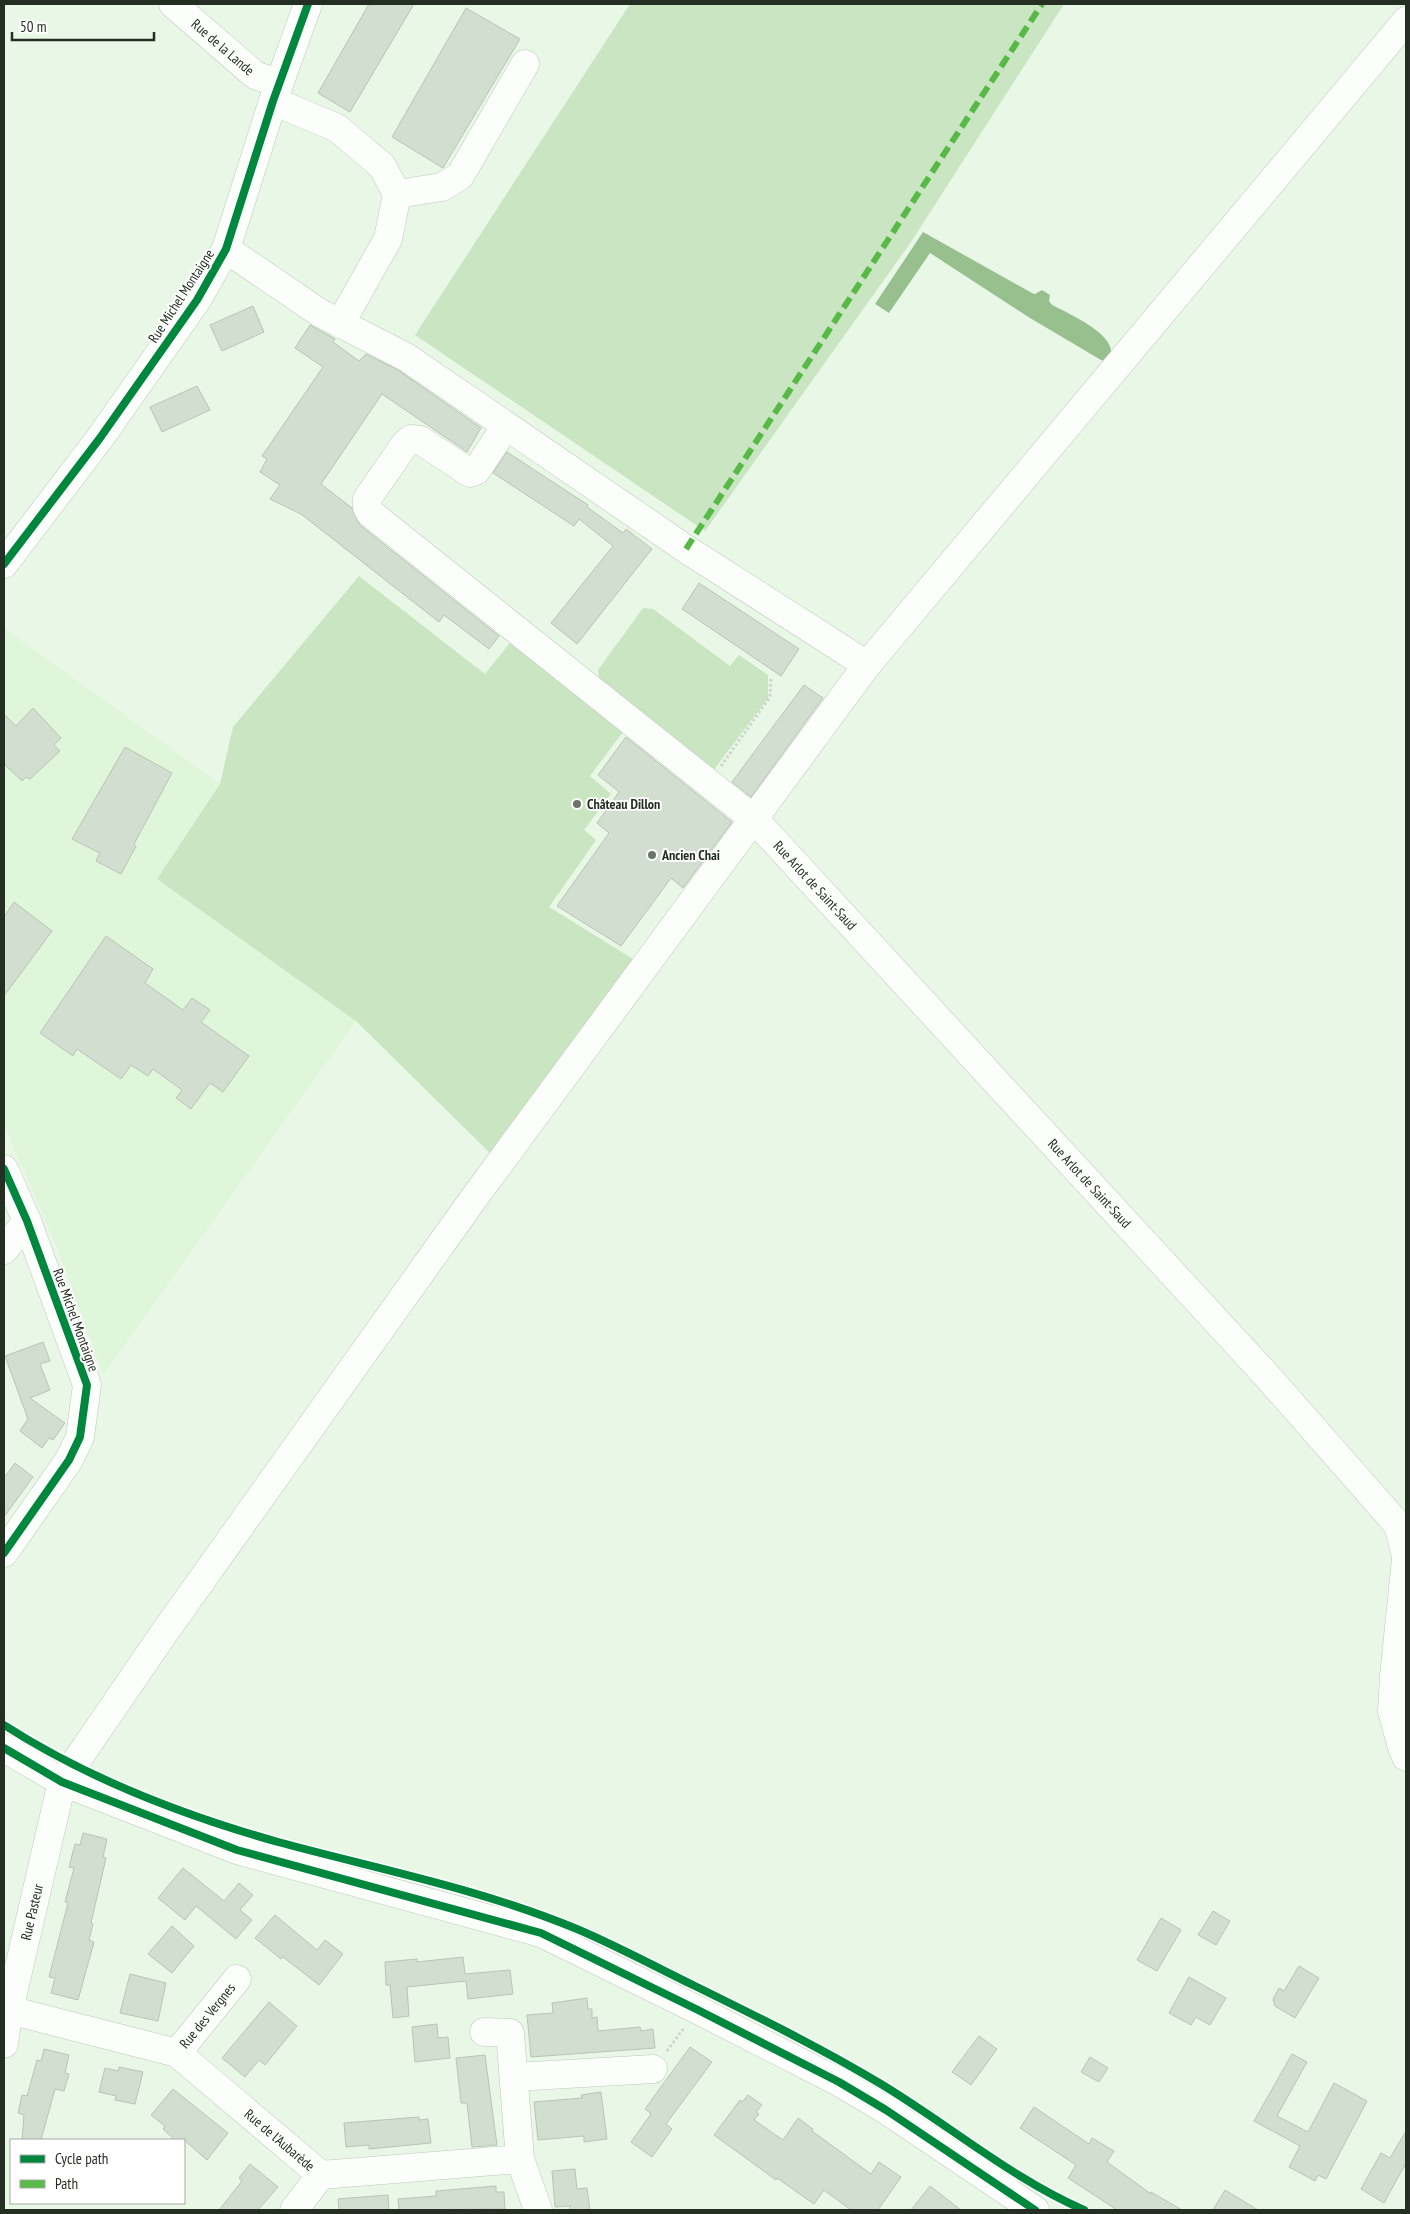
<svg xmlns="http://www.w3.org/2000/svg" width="1410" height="2214" font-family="'PT Sans Narrow',sans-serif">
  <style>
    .built { fill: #dff6da }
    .green { fill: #c9e5c2 }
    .water { fill: #98c08f }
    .building { fill: #d2ded0; stroke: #bac4b7 }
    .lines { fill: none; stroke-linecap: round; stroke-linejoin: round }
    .minor-casing { stroke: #bec9bb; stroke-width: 29 }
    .path { stroke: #d0d4d0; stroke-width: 3; stroke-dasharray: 2.5 2.5; stroke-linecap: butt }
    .minor { stroke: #fcfefb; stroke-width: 28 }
    .quiet { stroke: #58b947; stroke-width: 6; stroke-dasharray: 12 6; stroke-linecap: butt }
    .cycleway-casing { stroke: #fff; stroke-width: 11 }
    .cycleway { stroke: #00873e; stroke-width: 8 }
    .poi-dot { fill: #6a7467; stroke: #fff; stroke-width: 2 }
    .labels { text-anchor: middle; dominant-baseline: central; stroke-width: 4; stroke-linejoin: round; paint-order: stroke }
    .street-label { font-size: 14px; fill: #252e22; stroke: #fff }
    .poi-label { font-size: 14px; font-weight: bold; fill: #252e22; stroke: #fff; text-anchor: start }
  </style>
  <rect width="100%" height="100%" fill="#e9f7e6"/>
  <path class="built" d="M4,628L220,784L157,879L356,1021L103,1375L59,1252L4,1125Z"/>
  <g class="green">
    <path d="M630,4H1064L911,242L705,531L415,335Z"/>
    <path d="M359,576L485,674L513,639L625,729L590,776L611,794L584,830L596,840L549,907L638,962L493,1156L356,1021L157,879L220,784L233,727Z"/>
    <path d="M643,608L653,609L730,666L739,655L768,675V698L713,771L600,687L598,670Z"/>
  </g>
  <path class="water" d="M923,232L1032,293L1035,294L1042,290L1050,295L1049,301L1052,305C1068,313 1112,333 1111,352L1105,361L1101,360L1030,318L930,253L889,313L875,304Z"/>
  <g class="building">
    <path d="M369,4H414L350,112L318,93Z"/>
    <path d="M466,8L520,39L443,168L392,137Z"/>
    <path d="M253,306L264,332L222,351L210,325Z"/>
    <path d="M310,325L335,339L333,342L359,361L366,354L398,370L481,428L467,452L382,394L321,484L352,508L360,525L499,636L489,649L444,615L439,622L301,514L270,499L280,485L260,472L267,459L262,456L323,367L295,348Z"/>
    <path d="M197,386L210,410L162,432L150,407Z"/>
    <path d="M507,452L588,505L587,507L623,533L626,529L652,549L577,644L551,623L613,546L579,519L574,526L493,473Z"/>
    <path d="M699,583L799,649L781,676L682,609Z"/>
    <path d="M804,685L823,698L751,797L732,782Z"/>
    <path d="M33,708L61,738L54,745L60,751L30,779L26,777L22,781L4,764V714L16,726Z"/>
    <path d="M626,737L732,822L683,888L671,878L621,946L557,906L609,833L597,823L619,792L598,775Z"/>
    <path d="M125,747L172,773L134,844L136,846L121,874L96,861L100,853L72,839Z"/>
    <path d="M14,902L52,931L4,996V917Z"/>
    <path d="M106,936L153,969L145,983L183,1010L192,998L210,1010L201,1022L249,1056L223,1092L210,1083L191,1109L176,1098L182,1090L153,1069L148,1076L131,1065L121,1079L77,1049L73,1056L40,1033Z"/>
    <path d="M43,1342L50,1361L40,1364L50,1390L30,1398L65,1423L53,1440L49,1438L42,1448L20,1431L28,1419L5,1356Z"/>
    <path d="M15,1463L33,1477L4,1517V1478Z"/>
    <path d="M83,1833L107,1839L103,1857L106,1858L91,1923L93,1924L89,1940L94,1942L78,2000L51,1993L55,1978L49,1977L68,1903L65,1902L74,1868L69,1867L75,1844L80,1845Z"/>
    <path d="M183,1868L224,1901L239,1883L253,1895L240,1910L252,1920L236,1939L196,1906L185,1920L158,1898Z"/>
    <path d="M1213,1911L1230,1921L1216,1945L1198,1935Z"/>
    <path d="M275,1915L317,1950L325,1940L343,1954L319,1985L283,1957L281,1959L255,1938Z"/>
    <path d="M1161,1918L1181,1930L1157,1971L1137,1960Z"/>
    <path d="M172,1926L194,1946L172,1973L148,1954Z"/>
    <path d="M463,1957L465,1974L510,1970L513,1994L468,1999L466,1981L407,1987L409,2016L393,2018L390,1985H386L385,1962L417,1959V1962Z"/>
    <path d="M1299,1966L1319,1978L1295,2018L1275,2006L1273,1999L1279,1988L1284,1991Z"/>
    <path d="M130,1974L166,1983L158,2021L120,2013Z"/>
    <path d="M1189,1977L1226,1998L1210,2025L1196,2017L1191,2025L1169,2013Z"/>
    <path d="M587,1998L588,2009H592V2018L597,2017L598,2031L640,2027L641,2031L653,2029L655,2048L531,2057L527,2015L553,2013L552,2003Z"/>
    <path d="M269,2002L297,2026L265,2065L259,2060L245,2077L222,2058Z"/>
    <path d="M437,2024L438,2038L448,2037L450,2058L415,2062L412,2027Z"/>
    <path d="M979,2036L997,2049L971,2085L952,2072Z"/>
    <path d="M690,2047L712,2062L666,2124L672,2129L652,2157L631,2142L651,2114L645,2109Z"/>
    <path d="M44,2049L69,2055L65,2073L69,2074L64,2091L55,2089L41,2140H22L24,2115L18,2113L22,2095L27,2096L37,2060L41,2061Z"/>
    <path d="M1292,2054L1307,2062L1277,2116L1308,2132L1334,2083L1367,2101L1326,2179L1318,2175L1315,2181L1289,2167L1300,2146L1254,2121Z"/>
    <path d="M485,2055L497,2145L472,2147L467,2103H461L456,2058Z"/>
    <path d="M1090,2057L1108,2068L1099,2082L1081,2072Z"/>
    <path d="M119,2067L143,2072L135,2104L115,2100L116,2096L99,2092L105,2068L118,2071Z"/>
    <path d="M173,2089L228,2133L207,2160L184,2140H175L163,2129L165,2126L151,2115Z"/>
    <path d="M601,2092L607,2139L584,2142V2136L538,2140L534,2102L582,2098L581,2095Z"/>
    <path d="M748,2095L762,2105L756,2112L759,2114L754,2120L783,2140L798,2118L813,2129L812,2131L871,2174L879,2162L901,2177L878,2210H851L824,2190L814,2204L777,2178L776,2180L714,2135L740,2100L742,2102Z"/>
    <path d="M1034,2107L1089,2144L1092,2138L1114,2151L1107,2162L1151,2194V2192L1182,2210H1117L1068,2178L1076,2165L1020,2128Z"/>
    <path d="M419,2117V2120L428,2119L431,2143L369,2149V2145L346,2147L344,2123Z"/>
    <path d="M1406,2131V2163L1384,2203L1361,2189L1381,2153L1390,2158Z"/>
    <path d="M250,2164L278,2187L258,2210H219L242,2181L239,2178Z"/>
    <path d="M575,2169L577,2189L587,2188L590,2210H570V2206L555,2207L552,2171Z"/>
    <path d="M496,2186V2192H504L505,2209L399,2210L398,2199L436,2196V2191Z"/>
    <path d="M930,2186L961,2210H911Z"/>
    <path d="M1225,2190L1258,2210H1213Z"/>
    <path d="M388,2195L389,2210H339L338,2199Z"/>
  </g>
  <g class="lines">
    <defs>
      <g id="minor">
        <path id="s1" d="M173,4L255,75L279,84"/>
        <path d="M273,101L337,128L382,166L397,194L388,239L340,324"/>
        <path d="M397,194L442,187L460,176L525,64"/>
        <path id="s2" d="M506,426L476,471L470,473L420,440L411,439L405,444L367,499V507L370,513L755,820L1267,1376L1398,1525L1406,1556"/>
        <path d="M4,564L100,438L197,300L226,249L273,101L308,4"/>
        <path d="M867,665L1406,21"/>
        <path d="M4,1169L27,1221L87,1385L80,1437L69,1460L4,1553"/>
        <path d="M4,1250L27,1221"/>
        <path d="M1406,1559L1394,1676L1392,1711L1402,1747L1406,1757"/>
        <path d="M4,1748L62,1782L237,1850L541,1933L698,2010L839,2082L886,2110L1035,2210"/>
        <path id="s3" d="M9,2010L177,2053L321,2175L520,2159L538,2210"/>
        <path d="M484,2032L510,2033L520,2159"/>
        <path id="s4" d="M4,2044L9,2010L62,1782L164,1633L474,1198L867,665L686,549L406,357L320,313L226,249"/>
        <path id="s5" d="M177,2053L237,1979"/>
        <path d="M515,2077L653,2069"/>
        <path d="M294,2210L321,2175"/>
      </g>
    </defs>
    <use href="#minor" class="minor-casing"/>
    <g class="path">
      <path d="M721,766L770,697L771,677"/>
      <path d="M667,2051L684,2028"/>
      <path d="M1054,2197L1084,2210"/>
    </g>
    <use href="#minor" class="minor"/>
    <path class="quiet" d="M686,549L1042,4"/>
    <defs>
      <g id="cycleway">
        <path d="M4,564L100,438L197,300L226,249L273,101L308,4"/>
        <path d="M4,1169L27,1221L87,1385L80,1437L69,1460L4,1553"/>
        <path d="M4,1725C88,1779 182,1815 278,1842C378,1869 481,1889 577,1929C617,1946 656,1967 695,1986C758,2017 821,2048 881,2084C949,2125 1011,2178 1084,2210"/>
        <path d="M4,1748L62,1782L237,1850L541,1933L698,2010L839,2082L886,2110L1035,2210"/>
      </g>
    </defs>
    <use href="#cycleway" class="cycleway-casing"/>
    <use href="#cycleway" class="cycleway"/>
  </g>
  <g class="poi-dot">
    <circle cx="577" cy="804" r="5"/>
    <circle cx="652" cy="855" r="5"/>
  </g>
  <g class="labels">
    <g class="street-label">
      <text stroke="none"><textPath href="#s1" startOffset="66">Rue de la Lande</textPath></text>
      <text transform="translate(181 296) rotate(-57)">Rue Michel Montaigne</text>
      <text stroke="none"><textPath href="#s2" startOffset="800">Rue Arlot de Saint-Saud</textPath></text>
      <text stroke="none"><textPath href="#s2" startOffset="1205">Rue Arlot de Saint-Saud</textPath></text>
      <text transform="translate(76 1320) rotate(70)">Rue Michel Montaigne</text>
      <text stroke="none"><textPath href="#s4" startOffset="135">Rue Pasteur</textPath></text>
      <text stroke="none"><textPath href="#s5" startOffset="48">Rue des Vergnes</textPath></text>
      <text stroke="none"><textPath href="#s3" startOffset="308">Rue de l'Aubarède</textPath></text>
    </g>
    <g class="poi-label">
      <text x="587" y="804">Château Dillon</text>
      <text x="662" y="855">Ancien Chai</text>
    </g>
  </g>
  <rect width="1410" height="2214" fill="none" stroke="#252e22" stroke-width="10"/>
  <rect x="10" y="2139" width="175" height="65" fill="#ffffff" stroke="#a8aba7"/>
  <rect x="20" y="2155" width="25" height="8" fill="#00873e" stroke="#a8aba7"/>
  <text x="55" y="2164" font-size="15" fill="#252e22">Cycle path</text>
  <rect x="20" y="2180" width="25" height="8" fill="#58b947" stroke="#a8aba7"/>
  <text x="55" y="2189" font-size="15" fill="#252e22">Path</text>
  <path d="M12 32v8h142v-8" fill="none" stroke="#252e22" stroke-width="2.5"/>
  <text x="20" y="32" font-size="15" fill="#252e22" stroke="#ffffff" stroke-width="4" paint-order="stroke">50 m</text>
</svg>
